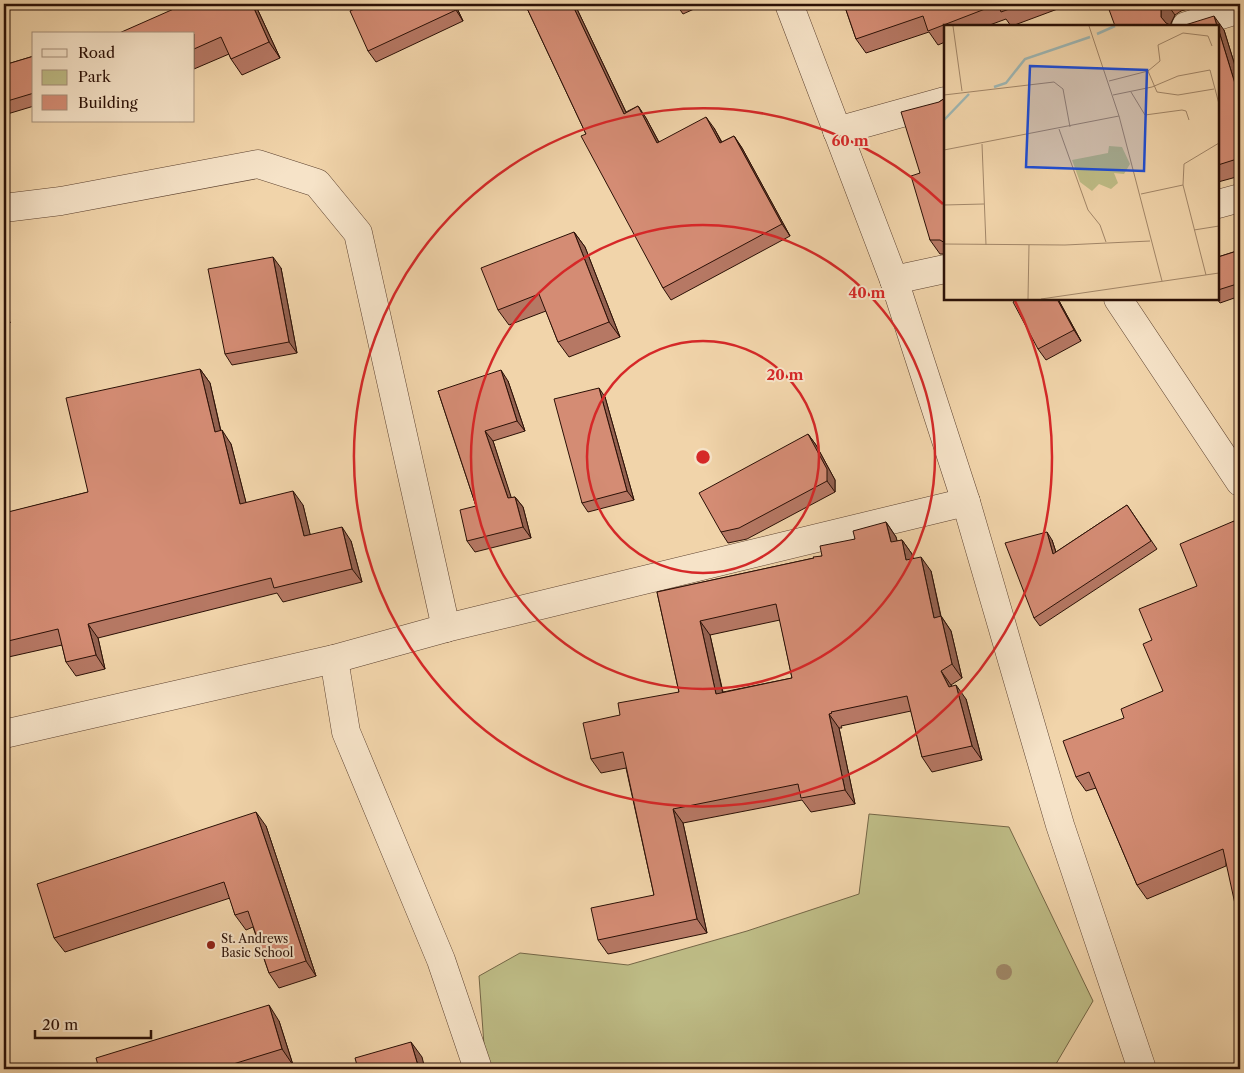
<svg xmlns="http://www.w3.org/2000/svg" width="1244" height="1073" font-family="'Libre Caslon Text',serif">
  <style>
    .green { fill: #bebc86; stroke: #746646 }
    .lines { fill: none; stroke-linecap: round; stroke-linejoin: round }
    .minor-casing { stroke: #5c412f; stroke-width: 29 }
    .minor { stroke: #f6e3c8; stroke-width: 28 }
    .tree { fill: #a08969 }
    .wall { fill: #b67864; stroke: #2b1006; fill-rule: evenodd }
    .shaded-wall { fill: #946251; stroke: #2b1006 }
    .building { fill: #d48c74; stroke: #2b1006; fill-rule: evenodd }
    .ring { fill: none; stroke: #d62828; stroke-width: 2.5 }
    .poi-dot { fill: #8f2418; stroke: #f6e3c8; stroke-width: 2 }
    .labels { text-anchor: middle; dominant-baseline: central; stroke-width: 4; stroke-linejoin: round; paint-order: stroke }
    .poi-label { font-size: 12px; fill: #2b1006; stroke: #f6e3c8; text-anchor: start }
    .inset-river { fill: none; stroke: #9eb6b3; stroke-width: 2.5 }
    .inset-road { fill: none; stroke: #a28668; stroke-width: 1 }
    .view { fill: #1d4ed8; fill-opacity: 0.15; stroke: #1d4ed8; stroke-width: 2.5 }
    .inset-edge { fill: none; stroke: #2b1006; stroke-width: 2.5 }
    .centre { fill: #d62828; stroke: #f6e3c8; stroke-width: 2.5 }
    .ring-label { font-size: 15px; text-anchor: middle; font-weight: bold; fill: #d62828; stroke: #f6e3c8; stroke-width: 4; stroke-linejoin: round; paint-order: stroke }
  </style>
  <rect width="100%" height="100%" fill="#f1d4aa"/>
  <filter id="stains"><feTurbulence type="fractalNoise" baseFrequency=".004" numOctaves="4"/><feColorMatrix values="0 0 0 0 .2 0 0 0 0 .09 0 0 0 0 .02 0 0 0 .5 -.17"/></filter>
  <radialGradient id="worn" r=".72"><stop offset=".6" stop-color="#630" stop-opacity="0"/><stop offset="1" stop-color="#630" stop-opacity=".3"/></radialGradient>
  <path class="green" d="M869,814L1009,827L1093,1001L1053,1069H490L485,1059L479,976L520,953L628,965L747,931L859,894Z"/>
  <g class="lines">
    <defs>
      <g id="minor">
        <path d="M789,4L894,280L966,502L1060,825L1142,1069"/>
        <path d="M1186,26L1240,9"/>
        <path d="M837,131L945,101"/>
        <path d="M1218,204L1240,198"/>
        <path d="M4,208L61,201L258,164L317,183L358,233L446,628"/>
        <path d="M894,280L945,269"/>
        <path d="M1118,299L1240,482"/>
        <path d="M334,659L346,732L441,960L478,1069"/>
        <path d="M4,734L334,659L446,628L966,502"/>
      </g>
    </defs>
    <use href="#minor" class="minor-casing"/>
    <use href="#minor" class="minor"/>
  </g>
  <circle class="tree" cx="1004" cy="972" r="8"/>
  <g class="wall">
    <path d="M185,4H255L280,58L242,75L231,59L229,54L194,69V34Z"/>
    <path d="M365,4H455L463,21L376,62L368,51Z"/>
    <path d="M525,4H588L577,9L626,112L638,106L646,118L659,142L714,128L722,142L734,136L742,148L790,236L671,300L663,288L586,134Z"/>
    <path d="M676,4H705L683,14Z"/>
    <path d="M844,4H1071L1012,26H1011L1006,19L987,26H945V42L938,45L929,32L866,53L856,39Z"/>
    <path d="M1107,4H1205L1181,11L1175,15L1171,23V26Z"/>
    <path d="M1218,26L1224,30L1240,82V176L1218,182Z"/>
    <path d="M34,56V106L4,115V65Z"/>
    <path d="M945,98V254H940L930,240L920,173L939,102Z"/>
    <path d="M574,232L585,247L620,337L569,357L558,342L546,311L509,325L498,310Z"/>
    <path d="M1240,250V296L1220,303L1217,299H1218V257Z"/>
    <path d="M281,268L297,353L232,365L225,354Z"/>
    <path d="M1058,299L1081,341L1046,360L1038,349Z"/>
    <path d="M4,301L10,323L4,324Z"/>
    <path d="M200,369L210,383L221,431L231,444L246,503L303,505L310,535L351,541L362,582L283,602L277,593L98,638L105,669L76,676L66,662L62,645L4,658V504L6,513L88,492Z"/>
    <path d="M508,381L525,431L493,441L511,498L515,497L523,507L531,538L475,552L467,541L476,506L438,391Z"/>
    <path d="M605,397L634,500L588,512L582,503Z"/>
    <path d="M808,434L816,445L835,480V492L747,539L728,543L721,532Z"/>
    <path d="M1127,505L1157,549L1040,626L1034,618L1052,540L1056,552Z"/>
    <path d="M1234,521L1226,866L1147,899L1137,885L1096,788L1086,791L1076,777L1124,718L1163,691L1152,640L1197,586Z"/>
    <path d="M886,522L896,537L897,541L902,540L912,554L913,558L931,571L941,616L951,631L962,678L951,685L966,699L982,760L932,772L922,757L911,711L841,726L842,728H839L855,804L811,812L802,800L683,823L707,933L608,954L598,940L654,895L626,768L601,773L591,759L620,715L679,692L657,592L814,558L822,556L855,539ZM780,620L792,678L723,692L710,635Z"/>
    <path d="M266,826L316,976L279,988L269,973L253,927L246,930L235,915L230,898L65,952L54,938Z"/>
    <path d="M279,1021L293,1065L278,1069H99Z"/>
  </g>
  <g class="shaded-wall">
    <path d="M252,4H255L280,58L269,42Z"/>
    <path d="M453,4H455L463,21L456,10Z"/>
    <path d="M572,4H573L577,9L632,125L624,114Z"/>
    <path d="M1163,4H1167L1175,15L1171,23V26H1168L1161,17V9Z"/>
    <path d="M1214,16L1224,30L1240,82V100L1218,28V26H1217Z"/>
    <path d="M638,106L646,118L665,154L657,143Z"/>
    <path d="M706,117L714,128L728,155L720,143Z"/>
    <path d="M734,136L742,148L790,236L782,224Z"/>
    <path d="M574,232L585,247L620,337L609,322Z"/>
    <path d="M273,257L281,268L297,353L289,342Z"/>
    <path d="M1057,299H1058L1081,341L1074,330Z"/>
    <path d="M4,301L10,323L4,314Z"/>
    <path d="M200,369L210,383L224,446L215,432Z"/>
    <path d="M501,370L508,381L525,431L517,421Z"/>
    <path d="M599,388L605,397L634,500L627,491Z"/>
    <path d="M222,430L231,444L250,518L240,504Z"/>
    <path d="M485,431L493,441L515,509L508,498Z"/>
    <path d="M808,434L816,445L835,480V492L827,481Z"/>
    <path d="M293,491L303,505L314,550L304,536Z"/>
    <path d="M515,497L523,507L531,538L523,527Z"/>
    <path d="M4,504L10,528L4,519Z"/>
    <path d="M886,522L896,537L901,556L891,542Z"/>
    <path d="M342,527L351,541L362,582L352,569Z"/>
    <path d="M1047,532L1052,540L1059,562L1053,554Z"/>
    <path d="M902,540L912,554L916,574L906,560Z"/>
    <path d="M921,557L931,571L944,632L934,618Z"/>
    <path d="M941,616L951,631L962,678L952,664Z"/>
    <path d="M700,621L710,635L726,708L716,694Z"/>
    <path d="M88,624L98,638L105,669L96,655Z"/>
    <path d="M941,671L951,685L959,701L949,687Z"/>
    <path d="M956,685L966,699L982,760L972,746Z"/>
    <path d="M829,714L839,728L855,804L845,790Z"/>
    <path d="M673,809L683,823L707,933L697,919Z"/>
    <path d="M256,812L266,826L316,976L306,961Z"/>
    <path d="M269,1005L279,1021L293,1065L282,1049Z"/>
    <path d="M411,1042L422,1057L425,1069H419Z"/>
  </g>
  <g class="building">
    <path d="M185,4H252L269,42L231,59L221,37L194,49V34H117Z"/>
    <path d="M365,4H453L456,10L368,51L350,11Z"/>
    <path d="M525,4H572L624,114L638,106L657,143L706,117L720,143L734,136L782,224L663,288L581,136L586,134Z"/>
    <path d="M844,4H1023L1001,12L998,4L928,31L923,16L856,39Z"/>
    <path d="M1107,4H1163L1161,9V17L1166,23L1172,26H1115Z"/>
    <path d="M1214,16L1217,26H1182Z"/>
    <path d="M1218,28L1240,100V158L1218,165Z"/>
    <path d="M34,56V93L4,102V65Z"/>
    <path d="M945,98V243L940,240H930L911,176L920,173L901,112L939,102Z"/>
    <path d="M574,232L609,322L558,342L539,294L498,310L481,268Z"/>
    <path d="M1240,250V283L1218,290V257Z"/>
    <path d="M273,257L289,342L225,354L208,269Z"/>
    <path d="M1018,299H1057L1074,330L1038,349L1013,302Z"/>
    <path d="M200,369L215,432L222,430L240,504L293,491L304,536L342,527L352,569L274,588L271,578L88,624L96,655L66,662L58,629L4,642V513L88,492L66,398Z"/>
    <path d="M501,370L517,421L485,431L508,498L515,497L523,527L467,541L460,510L476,506L438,391Z"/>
    <path d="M599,388L627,491L582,503L554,399Z"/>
    <path d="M808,434L827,469V481L739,528L721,532L699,493Z"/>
    <path d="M1127,505L1151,541L1034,618L1005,543L1047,532L1053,554Z"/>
    <path d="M1234,521L1236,527L1240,525V927L1223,849L1137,885L1089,772L1076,777L1063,741L1124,718L1121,709L1163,691L1143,644L1152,640L1139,609L1197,586L1180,544Z"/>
    <path d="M886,522L891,542L902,540L906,560L921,557L934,618L941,616L952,664L941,671L949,687L956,685L972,746L922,757L907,696L831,712L832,713L829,714L845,790L801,798L798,784L673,809L697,919L598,940L591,908L654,895L623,752L591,759L583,723L620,715L618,703L679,692L657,592L814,558L813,557L822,556L820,546L855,539L853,531ZM776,604L792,678L716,694L700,621Z"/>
    <path d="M256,812L306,961L269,973L248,911L235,915L224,882L54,938L37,884Z"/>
    <path d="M269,1005L282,1049L217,1069H99L96,1058Z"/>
    <path d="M411,1042L419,1069H358L355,1058Z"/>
  </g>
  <g class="ring">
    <circle cx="703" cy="457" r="116"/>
    <circle cx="703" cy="457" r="232"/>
    <path d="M1015 301A349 349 0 1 1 943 204"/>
  </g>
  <circle class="poi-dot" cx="211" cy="945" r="5"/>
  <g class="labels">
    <g class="poi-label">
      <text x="221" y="938">St. Andrews<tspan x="221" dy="14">Basic School</tspan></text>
    </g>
  </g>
  <g transform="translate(944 25)">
    <rect width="275" height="275" fill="#f1d4aa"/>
    <path d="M165,121L178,122L186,139L180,149L170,148L174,158L167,164L155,159L148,166L136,157L128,135L164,128Z" fill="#bebc86"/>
    <path class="inset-river" d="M153,9L171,1M50,62L62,58L81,34L146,12M0,95L25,69"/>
    <path class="inset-road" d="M9,1L18,66M145,1L175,91L218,256M204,46L213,67L234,70L270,64M165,56L204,46L216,36L214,20L239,8L264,11L268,21M187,67L201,90L238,85L242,86L245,95M0,70L110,57L119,64L126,102M169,70L208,62L234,51L266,45L275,79M115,104L144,185L156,200L162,217M38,119L42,220M0,125L175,91M239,160L262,250M197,169L239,160L240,139L275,118M0,180L40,179M250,205L275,201M0,219L121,220L206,216M84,274L85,220M97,274L275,248"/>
    <path class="view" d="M86,41L203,45L200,146L82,142Z"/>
    <rect width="275" height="275" class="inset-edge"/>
  </g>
  <circle cx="703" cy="457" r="8" class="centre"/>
  <g class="ring-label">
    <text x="850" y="146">60 m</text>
    <text x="867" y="298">40 m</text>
    <text x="785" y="380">20 m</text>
  </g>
  <rect width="1244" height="1073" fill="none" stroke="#f1d4aa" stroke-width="20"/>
  <rect x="5" y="5" width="1234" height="1063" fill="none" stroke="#2b1006" stroke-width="2.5"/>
  <rect x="10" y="10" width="1224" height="1053" fill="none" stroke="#2b1006"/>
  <rect x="32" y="32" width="162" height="90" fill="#f6e3c8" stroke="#a58f7a"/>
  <rect x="42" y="49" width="25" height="8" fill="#f6e3c8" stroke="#a58f7a"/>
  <text x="78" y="58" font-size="15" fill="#2b1006">Road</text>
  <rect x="42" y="70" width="25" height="15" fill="#bebc86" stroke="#a58f7a"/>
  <text x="78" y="82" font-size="15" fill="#2b1006">Park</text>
  <rect x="42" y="95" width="25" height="15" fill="#d48c74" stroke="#a58f7a"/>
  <text x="78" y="108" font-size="15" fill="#2b1006">Building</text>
  <path d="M35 1030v8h116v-8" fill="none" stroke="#2b1006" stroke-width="2.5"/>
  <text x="42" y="1030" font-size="15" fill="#2b1006" stroke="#f6e3c8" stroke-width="4" paint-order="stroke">20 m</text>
  <rect width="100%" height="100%" filter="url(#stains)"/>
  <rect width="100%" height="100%" fill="url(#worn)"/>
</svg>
